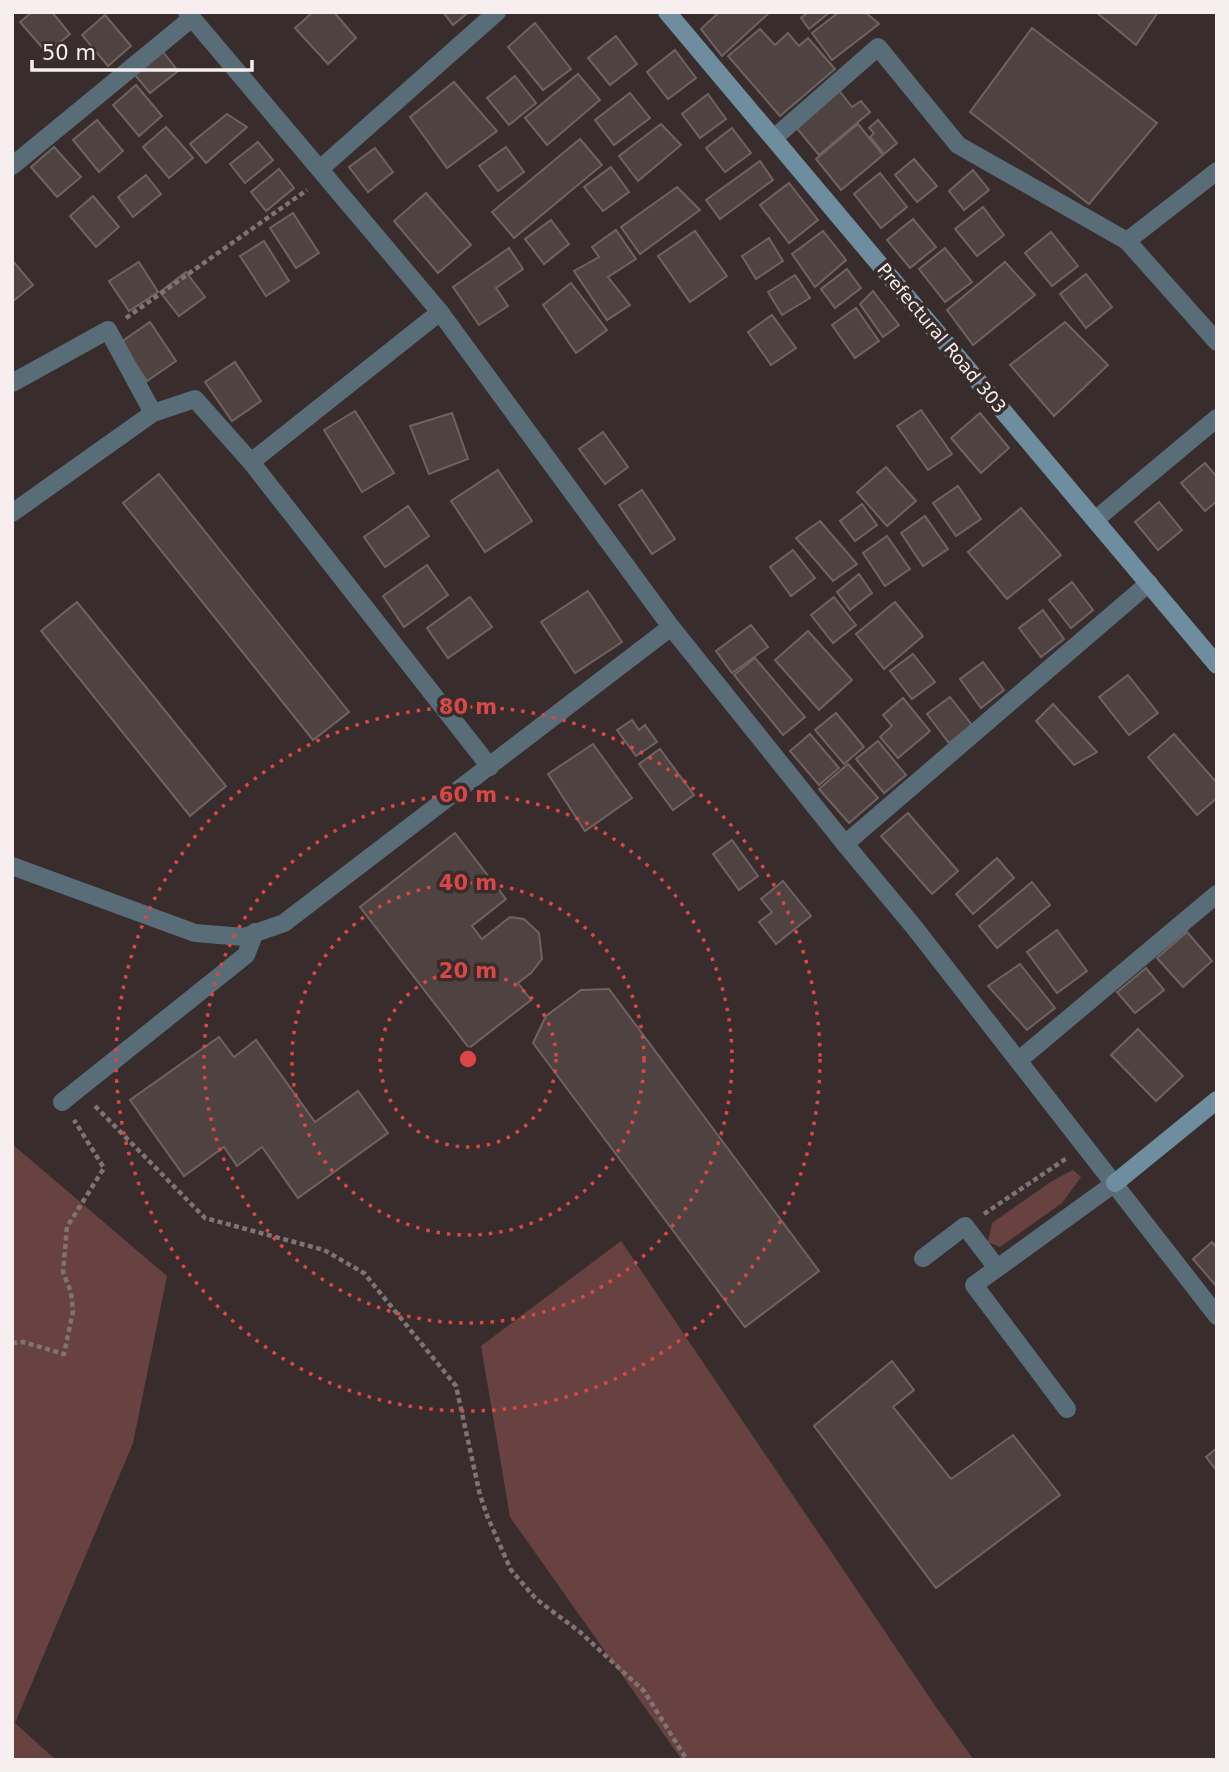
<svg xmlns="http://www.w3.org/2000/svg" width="1229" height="1772" font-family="'DejaVu Sans',sans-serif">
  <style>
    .green { fill: #684240 }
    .building { fill: #4f4342; stroke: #6f6261; stroke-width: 2 }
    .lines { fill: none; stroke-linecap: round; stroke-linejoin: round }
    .path { stroke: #7e7473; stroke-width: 4.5; stroke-dasharray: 5 3.5; stroke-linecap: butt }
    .service { stroke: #586d78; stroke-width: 18 }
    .minor { stroke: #586d78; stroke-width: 18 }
    .tertiary { stroke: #586d78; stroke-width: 18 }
    .secondary { stroke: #6e8ea0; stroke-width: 18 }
    .ring { fill: none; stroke: #db4646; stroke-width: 3.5; stroke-dasharray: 3.5 7 }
    .labels { text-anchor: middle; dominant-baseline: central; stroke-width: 7; stroke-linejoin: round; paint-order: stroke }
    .street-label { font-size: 18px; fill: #f7efef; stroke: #382d2c }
    .centre { fill: #db4646; stroke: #382d2c; stroke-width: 3.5 }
    .ring-label { font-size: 21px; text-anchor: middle; font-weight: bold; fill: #db4646; stroke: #382d2c; stroke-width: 7; stroke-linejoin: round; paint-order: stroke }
  </style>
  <rect width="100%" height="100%" fill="#382d2c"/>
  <g class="green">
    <path d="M12,1144L167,1276L133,1443L15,1723L56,1760H12Z"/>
    <path d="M1073,1170L1081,1177L1062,1203L1000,1247L988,1242L992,1223L1052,1181Z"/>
    <path d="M621,1241L936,1707L974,1760H682L510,1517L481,1346Z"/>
  </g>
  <g class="building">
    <path d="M32,12H52L70,34L47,53L20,22Z"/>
    <path d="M313,12H334L356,38L328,64L295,28Z"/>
    <path d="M443,12H469L453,25Z"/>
    <path d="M719,12H770L722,56L701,29Z"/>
    <path d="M808,12H830L809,29L801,18Z"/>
    <path d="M839,12H865L879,24L832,60L812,33Z"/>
    <path d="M1096,12H1158L1136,45Z"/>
    <path d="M105,15L131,46L108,66L82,35Z"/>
    <path d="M535,23L571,69L543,90L508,47Z"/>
    <path d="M1032,28L1157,123L1089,204L970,112Z"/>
    <path d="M760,29L775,45L788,33L799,46L808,38L835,69L780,116L728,56Z"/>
    <path d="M616,36L637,64L610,85L588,58Z"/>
    <path d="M675,50L696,78L668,99L647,72Z"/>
    <path d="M163,52L178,71L150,93L135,75Z"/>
    <path d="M578,74L600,100L547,145L525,118Z"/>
    <path d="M515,76L536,103L509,125L487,98Z"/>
    <path d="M454,82L497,131L447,168L410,117Z"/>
    <path d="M136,85L162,116L139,136L113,105Z"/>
    <path d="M838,89L852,107L861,101L870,112L819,155L795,126Z"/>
    <path d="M630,93L650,118L614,145L595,120Z"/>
    <path d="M708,94L726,119L700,138L682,114Z"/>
    <path d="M227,114L247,127L206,163L190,144Z"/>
    <path d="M97,120L123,151L99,172L73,140Z"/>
    <path d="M878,120L897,143L884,154L870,137L874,133L869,128Z"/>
    <path d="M661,124L681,145L638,181L619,156Z"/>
    <path d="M858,124L883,155L841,190L816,159Z"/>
    <path d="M166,127L193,158L169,178L143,147Z"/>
    <path d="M732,128L751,153L725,172L706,148Z"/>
    <path d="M580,139L602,165L514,238L492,212Z"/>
    <path d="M258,142L273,160L245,183L230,164Z"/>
    <path d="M54,147L81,177L57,197L31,167Z"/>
    <path d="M506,147L524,172L498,191L479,166Z"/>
    <path d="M375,148L393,172L368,192L349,167Z"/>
    <path d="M914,159L937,186L917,202L895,175Z"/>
    <path d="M760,161L773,180L720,219L706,200Z"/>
    <path d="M611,167L629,192L603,211L584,187Z"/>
    <path d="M279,169L294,188L266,211L251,192Z"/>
    <path d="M973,170L989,190L964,210L949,191Z"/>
    <path d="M880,173L907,207L881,228L854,194Z"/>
    <path d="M146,175L161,194L133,217L118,197Z"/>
    <path d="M789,183L818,220L789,243L760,205Z"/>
    <path d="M677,187L700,210L640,254L621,227Z"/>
    <path d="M426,193L471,245L438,273L394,221Z"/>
    <path d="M93,196L119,227L96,247L70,216Z"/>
    <path d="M983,207L1004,235L977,256L955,229Z"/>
    <path d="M293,213L319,253L296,268L270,228Z"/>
    <path d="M913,219L936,247L910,268L887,240Z"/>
    <path d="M551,220L569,244L544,264L525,239Z"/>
    <path d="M616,230L636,259L608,277L630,305L607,320L574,271L599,257L592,247Z"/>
    <path d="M695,231L727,276L690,302L658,256Z"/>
    <path d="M823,231L846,260L815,287L792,254Z"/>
    <path d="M1051,232L1078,266L1052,286L1025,253Z"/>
    <path d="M769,238L783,261L756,279L742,256Z"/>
    <path d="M264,241L289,281L266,296L240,256Z"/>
    <path d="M509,248L523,269L496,288L508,306L479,325L453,287Z"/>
    <path d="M945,248L972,282L945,302L919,269Z"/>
    <path d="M12,260L33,285L12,302Z"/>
    <path d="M139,262L158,292L129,311L109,281Z"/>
    <path d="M1005,262L1035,295L973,345L947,310Z"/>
    <path d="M847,269L861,288L835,308L821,289Z"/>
    <path d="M186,272L205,297L179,316L160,292Z"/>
    <path d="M1086,274L1112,307L1086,328L1060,294Z"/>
    <path d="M795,275L810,298L782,315L768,292Z"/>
    <path d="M571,283L607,330L576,353L543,305Z"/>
    <path d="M873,291L899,325L883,337L860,304Z"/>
    <path d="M856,308L879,341L855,358L832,325Z"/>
    <path d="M772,315L796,348L771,365L748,332Z"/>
    <path d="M150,322L176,361L147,381L121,342Z"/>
    <path d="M1065,322L1108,365L1054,416L1010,365Z"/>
    <path d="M235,362L261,401L232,421L205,382Z"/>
    <path d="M921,410L952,454L928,470L897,426Z"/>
    <path d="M355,411L394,473L362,492L324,430Z"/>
    <path d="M452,413L468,459L429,474L410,426Z"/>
    <path d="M980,413L1009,448L981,473L951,438Z"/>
    <path d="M603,432L628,467L605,484L579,449Z"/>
    <path d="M1205,463L1217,477V501L1205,511L1181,483Z"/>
    <path d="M886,467L916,501L887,526L857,492Z"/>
    <path d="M498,470L532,521L485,552L451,501Z"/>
    <path d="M159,474L349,712L313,740L123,503Z"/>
    <path d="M958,486L981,519L956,536L933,503Z"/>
    <path d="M642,490L675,539L652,554L619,505Z"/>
    <path d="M1159,502L1182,530L1158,550L1135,522Z"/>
    <path d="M862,504L877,525L855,541L840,521Z"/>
    <path d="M408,506L429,536L385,567L364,537Z"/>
    <path d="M1021,508L1061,555L1007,599L968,552Z"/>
    <path d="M925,516L948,549L923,566L901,533Z"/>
    <path d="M820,521L857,564L833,581L796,538Z"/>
    <path d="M887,536L910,569L885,586L863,553Z"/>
    <path d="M793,550L815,578L791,596L770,567Z"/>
    <path d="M427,565L448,595L404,627L383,596Z"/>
    <path d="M859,574L872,593L850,610L837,592Z"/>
    <path d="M1072,582L1093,610L1071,628L1049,600Z"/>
    <path d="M588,591L622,642L575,673L541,622Z"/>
    <path d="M470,597L492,627L448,658L427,628Z"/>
    <path d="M834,597L856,625L833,643L811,615Z"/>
    <path d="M77,602L226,786L190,816L41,631Z"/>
    <path d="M895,602L923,636L884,669L856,634Z"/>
    <path d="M1043,610L1064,639L1041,657L1019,628Z"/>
    <path d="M751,625L768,647L732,673L716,651Z"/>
    <path d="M808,631L852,680L819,710L775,660Z"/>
    <path d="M913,654L935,682L912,699L890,671Z"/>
    <path d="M755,658L805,717L783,735L734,675Z"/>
    <path d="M983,662L1004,690L981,708L960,679Z"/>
    <path d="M1128,675L1158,713L1129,735L1099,697Z"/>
    <path d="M950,697L972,725L949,743L927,714Z"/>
    <path d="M903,698L930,731L898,758L880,737L892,726L883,715Z"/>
    <path d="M1053,704L1097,752L1074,765L1036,721Z"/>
    <path d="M836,713L864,747L844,764L815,730Z"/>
    <path d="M632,720L639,730L645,725L657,742L636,756L617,730Z"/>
    <path d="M810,734L839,768L819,785L790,751Z"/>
    <path d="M1174,734L1217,783V798L1197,815L1148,757Z"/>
    <path d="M878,741L906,775L884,793L856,759Z"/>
    <path d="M593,744L632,798L585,831L548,774Z"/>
    <path d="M660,749L694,795L673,810L639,764Z"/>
    <path d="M848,764L878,798L849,823L819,789Z"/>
    <path d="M908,813L958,871L932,894L881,836Z"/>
    <path d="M455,833L506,899L472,926L482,939L510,917L524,919L539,933L542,959L531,973L518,983L531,1000L469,1048L360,907Z"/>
    <path d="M732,840L758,876L739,890L713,854Z"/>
    <path d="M997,858L1014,878L973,914L956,894Z"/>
    <path d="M783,881L811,916L776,944L759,922L772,912L761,899Z"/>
    <path d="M1032,882L1050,905L997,948L979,926Z"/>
    <path d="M1057,930L1087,971L1057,993L1027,952Z"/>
    <path d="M1187,932L1212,961L1183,987L1157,958Z"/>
    <path d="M1020,964L1055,1008L1027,1030L988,986Z"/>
    <path d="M1146,968L1164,990L1135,1013L1117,992Z"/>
    <path d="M609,989L819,1271L745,1327L533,1043L546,1016L581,990Z"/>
    <path d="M1138,1029L1183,1076L1156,1101L1111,1055Z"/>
    <path d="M219,1037L234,1057L256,1040L315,1122L358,1091L388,1133L298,1198L262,1147L237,1166L224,1147L184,1176L130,1100Z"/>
    <path d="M1212,1242L1217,1248V1287L1193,1259Z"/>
    <path d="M892,1361L914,1390L893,1407L951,1479L1013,1435L1060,1495L936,1588L814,1426Z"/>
    <path d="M1217,1448V1471L1206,1457Z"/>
  </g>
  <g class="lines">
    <g class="path">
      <path d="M126,318L307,190"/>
      <path d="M95,1106L205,1218L324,1250L364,1273L456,1386L480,1495L488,1518L511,1570L536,1599L580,1632L644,1691L687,1760"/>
      <path d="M984,1214L1067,1158"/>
      <path d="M12,1343L23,1342L64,1354L73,1311L71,1292L63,1272L67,1227L104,1168L74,1120"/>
    </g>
    <g class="service">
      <path d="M12,383L108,330L153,413"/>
      <path d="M845,844L1149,583"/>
      <path d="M1019,1060L1217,894"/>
      <path d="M923,1258L965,1226L997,1268"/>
      <path d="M1067,1409L974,1285L1115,1183"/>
    </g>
    <g class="minor">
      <path d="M774,138L878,47L958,145L1127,241L1217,342"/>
      <path d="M12,166L192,18"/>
      <path d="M320,169L497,12"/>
      <path d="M1127,241L1217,171"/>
      <path d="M251,462L440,312"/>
      <path d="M12,513L153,413L195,399L251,462L490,767"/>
      <path d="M1095,520L1217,418"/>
      <path d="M62,1102L246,955L255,932"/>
    </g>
    <g class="tertiary">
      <path d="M187,12L440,312L671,627L845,844L914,927L1217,1316"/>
      <path d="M12,866L195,933L244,937L284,923L671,627"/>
    </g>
    <g class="secondary">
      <path d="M667,12L1217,665"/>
      <path d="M1115,1183L1217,1100"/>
    </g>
  </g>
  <g class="ring">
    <circle cx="468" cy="1059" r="88"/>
    <circle cx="468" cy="1059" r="176"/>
    <circle cx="468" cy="1059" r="264"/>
    <circle cx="468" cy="1059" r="352"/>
  </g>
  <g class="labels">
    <g class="street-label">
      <text transform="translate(942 338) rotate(50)">Prefectural Road 303</text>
    </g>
  </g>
  <circle cx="468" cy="1059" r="10" class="centre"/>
  <g class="ring-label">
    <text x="468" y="714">80 m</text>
    <text x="468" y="802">60 m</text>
    <text x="468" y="890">40 m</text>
    <text x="468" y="978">20 m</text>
  </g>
  <rect width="1229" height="1772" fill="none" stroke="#f7efef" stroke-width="28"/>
  <path d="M32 60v10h220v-10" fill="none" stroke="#f7efef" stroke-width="3.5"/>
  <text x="42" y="60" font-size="21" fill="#f7efef" stroke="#382d2c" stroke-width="5" paint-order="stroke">50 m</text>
</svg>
